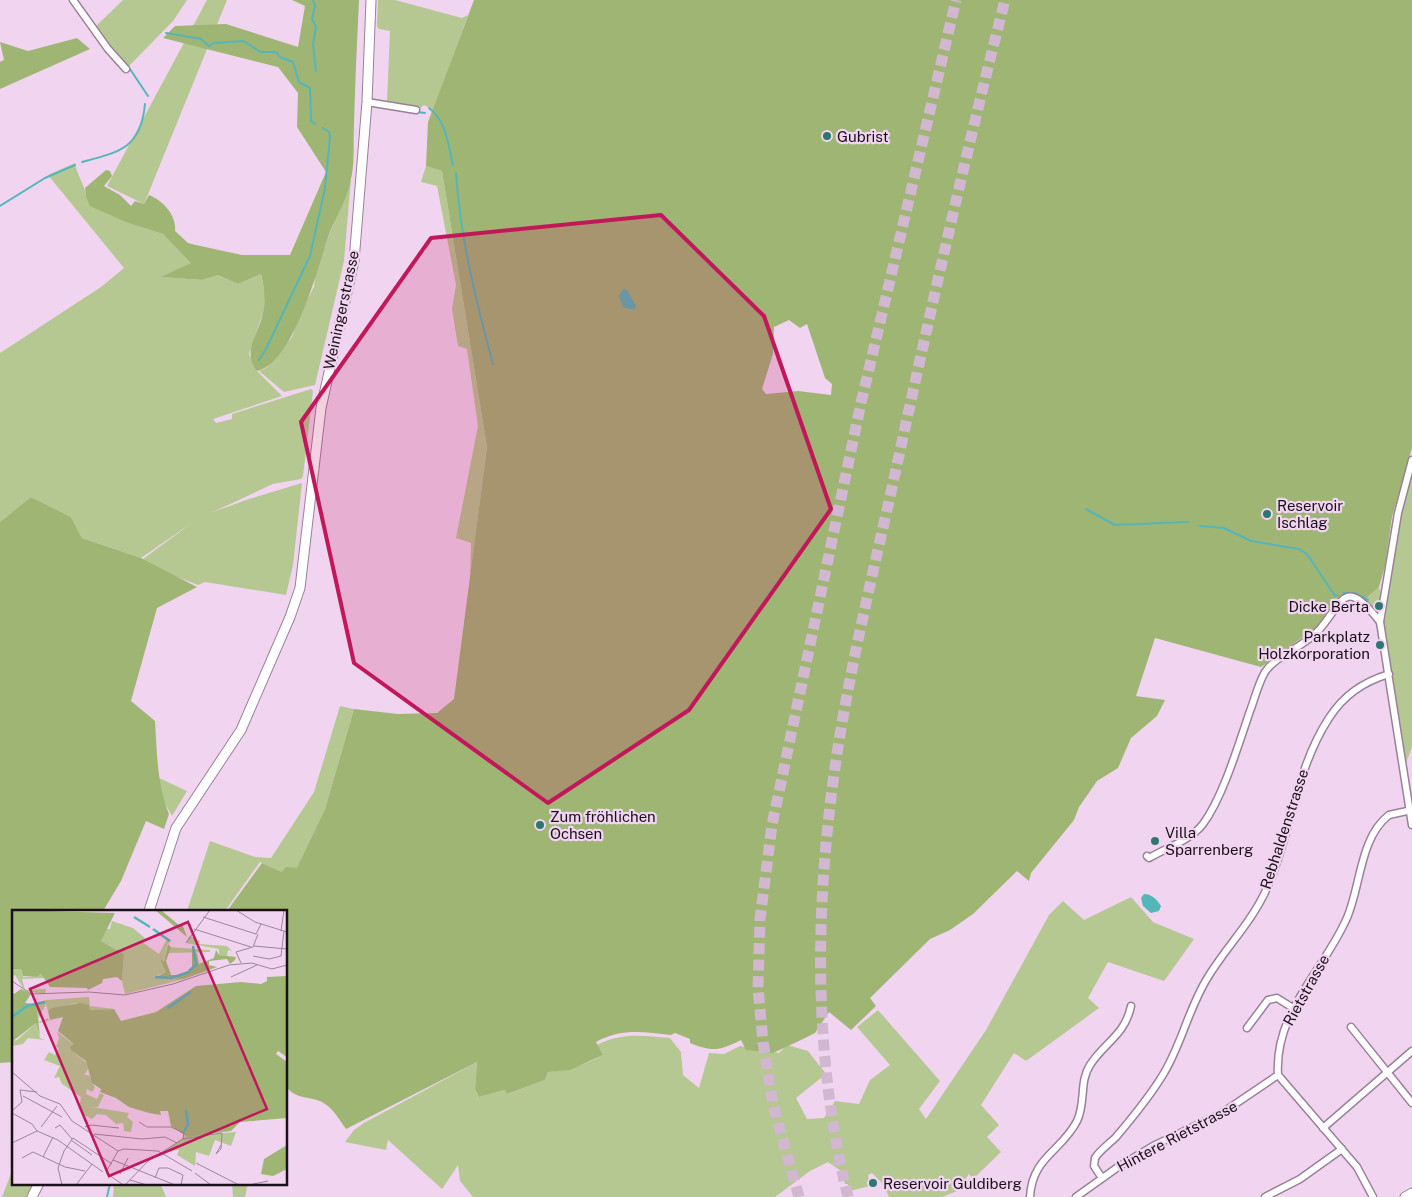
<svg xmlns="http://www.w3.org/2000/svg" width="1412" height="1197" font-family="'Public Sans',sans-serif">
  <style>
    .green { fill: #b5c892 }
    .forest { fill: #9fb574; fill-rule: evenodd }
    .water { fill: #55b6b9 }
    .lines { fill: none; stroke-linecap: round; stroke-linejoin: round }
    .stream { stroke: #55b6b9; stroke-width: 2 }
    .highway-tunnel { stroke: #d1b7d0; stroke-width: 11; stroke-dasharray: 11 5.5; stroke-linecap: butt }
    .street-casing { stroke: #9a8099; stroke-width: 9 }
    .secondary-casing { stroke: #9a8099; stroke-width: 11 }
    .street { stroke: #fff; stroke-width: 6 }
    .secondary { stroke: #fff; stroke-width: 9 }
    .marked { fill: #c2185b; fill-opacity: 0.2; stroke: #c2185b; stroke-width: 4; stroke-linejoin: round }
    .poi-dot { fill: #2d7671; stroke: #f1d5f0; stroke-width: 2 }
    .labels { text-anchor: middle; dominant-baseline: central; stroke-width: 4.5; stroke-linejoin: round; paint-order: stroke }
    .poi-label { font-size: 15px; fill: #191019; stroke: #f1d5f0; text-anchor: start }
    .street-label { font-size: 15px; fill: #191019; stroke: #f1d5f0 }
    .inset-river { fill: none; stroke: #55b6b9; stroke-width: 2.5 }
    .inset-road { fill: none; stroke: #9b869a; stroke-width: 1 }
    .view { fill: #c2185b; fill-opacity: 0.15; stroke: #c2185b; stroke-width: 2.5 }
    .inset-edge { fill: none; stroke: #191019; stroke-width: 2.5 }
  </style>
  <rect width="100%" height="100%" fill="#f1d5f0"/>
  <g class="green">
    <path d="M123,0H187L173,21L126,69L93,29Z"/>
    <path d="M207,0H227L144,204L107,186Z"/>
    <path d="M378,0H395L462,18L468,15L433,110L424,105L420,108L389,104L387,102L390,31L379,29L377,26Z"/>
    <path d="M75,163C77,176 85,184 86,197L128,223L163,234L192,263L162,277L202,280L218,275L238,284L261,274L265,296L264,310L249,354L257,371L282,396L213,419L216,423L232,419V414L311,389L313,391L303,476L301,479L273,484L213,512L246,500L302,483L293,565L286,595L205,582L198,585L139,562L193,522L141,558L82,538L71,517L31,497L0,522V353L101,287L124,268L48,175Z"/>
    <path d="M426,166L442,171L487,447L470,579L471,543L456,538L478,426L467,349L458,346L452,309L456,285L437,186L421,182Z"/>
    <path d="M351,179L344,261L315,385L284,392L259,371L266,368L292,337L303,307L314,287L315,275L330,233Z"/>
    <path d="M1412,464V747L1406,763L1384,626L1397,531Z"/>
    <path d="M1379,587L1382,598L1378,614L1364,600Z"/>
    <path d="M340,706L354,709L325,809L297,869L282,872L260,862L225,911H187L210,841L255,857L271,858L314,792Z"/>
    <path d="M159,778L187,791L172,816L163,800Z"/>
    <path d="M1131,897L1153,922L1194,939L1164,981L1108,962L1088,998L1099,1008L1026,1061L1014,1053L981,1105L999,1125L987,1137L1001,1152L973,1179L969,1174L957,1191L942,1197H889L884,1185L872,1173L868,1175L870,1186L850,1191L848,1184H845L841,1171L828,1162L810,1171L775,1197H473L460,1181L458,1165L442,1189L388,1140L386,1150L345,1142L354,1130L364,1123L477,1062L475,1091L479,1097L505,1090L508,1094L545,1080L548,1072C568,1070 585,1065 603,1055L597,1045C622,1032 644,1036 670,1038L681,1052L683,1075L699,1088L709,1053L724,1054L740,1046L779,1053L787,1045L808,1051L826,1074L796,1098L807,1119L824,1118L835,1101L859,1104L870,1080L890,1065L857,1027L878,1010L940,1081L919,1109L926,1119L986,1030L1049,915L1063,901L1084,920Z"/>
    <path d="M14,1166V1183H35L28,1197H2Z"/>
    <path d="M114,1183H160L166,1197H113Z"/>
    <path d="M232,1183H248L245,1197H233Z"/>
  </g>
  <g class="forest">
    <path d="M292,0H359C357,42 355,84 354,125C353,142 355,162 351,179C348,197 337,215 330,232C318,265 295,362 257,371C241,350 259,335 263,313C266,300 264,287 261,274L238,284L218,275L202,280L161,277L191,263L163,234L128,223L90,206L86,197L85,188L106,170L110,171L112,176L104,186L120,195L131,206L135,201L144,204L149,195C162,200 177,215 175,231L188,243L196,245L242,255H290L326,172L297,127L298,93L278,67L163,38L175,26L226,24L298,47L305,6Z"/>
    <path d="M474,0H1412V448L1392,517L1385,566L1379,587L1364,600L1347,595L1336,599L1317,627L1261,667L1155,638L1136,696L1165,700L1157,716L1131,738L1118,768L1097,781L1079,807L1074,820L1031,873L1029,881L1017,871L973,914L950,930L930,939L870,998L876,1006L851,1030L829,1012L815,1033L801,1040L773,1053L746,1050L741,1040C719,1051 713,1052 690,1043V1039L675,1033L671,1035C644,1032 621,1028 596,1042L603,1055L570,1070L548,1072L545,1080L507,1094L505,1090L479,1097L475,1090L477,1062L346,1129C339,1119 333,1108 322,1102C311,1096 295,1100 286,1086V911H227L262,863L282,872L286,867L297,868L325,809L354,709L398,714L437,713L454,699L487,447L442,171L426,166L428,122ZM789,320L800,328L807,324L825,378L832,384L831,395L798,391L766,394L762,389L773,354L774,327Z"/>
    <path d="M77,38L90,49L0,89V62L4,60L0,42L28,51Z"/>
    <path d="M31,497L71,517L82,538L141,558L197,587L157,608L131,701L155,721C157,752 157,785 169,814L164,829L146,821L121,881L103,911H14V1062L0,1063V522Z"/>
  </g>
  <g class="water">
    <path d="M623,289L627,290L636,306L634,310L623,307L619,296Z"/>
    <path d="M1144,894C1152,894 1157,900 1161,906L1159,911L1151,913L1143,906L1141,898Z"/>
  </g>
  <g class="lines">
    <g class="stream">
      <path d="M313,0L315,6L312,19L316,27L313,44L316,71"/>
      <path d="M166,33L201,39L209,46L214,43L243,41L261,52H276L280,57L293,62L299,82L310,88L311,121L315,124"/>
      <path d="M130,69L148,96"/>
      <path d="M429,108C447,122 448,145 453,165"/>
      <path d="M417,112L425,113"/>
      <path d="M82,162C120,152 141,148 145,104"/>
      <path d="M456,173C460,237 476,301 493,364"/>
      <path d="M0,206L45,178L75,165"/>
      <path d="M259,360L266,349L310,256L325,188L330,137L329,132L323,128"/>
      <path d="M1086,509L1115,525L1188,522"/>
      <path d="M1200,526L1224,528L1251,541L1299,549L1307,554L1335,596L1337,595"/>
      <path d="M1343,593H1355L1368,600"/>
      <path d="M107,1197L110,1183"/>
    </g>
    <g class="highway-tunnel">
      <path d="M799,1197L773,1105L763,1042L758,988L760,919L772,825L861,403L956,0"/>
      <path d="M848,1197C811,1049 815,891 839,741C853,654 874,569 893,483C928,322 964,160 1005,0"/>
    </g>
    <defs>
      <g id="street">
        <path d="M73,0L108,49L126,69"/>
        <path d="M367,102L416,110"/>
        <path d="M1412,460L1398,513L1380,622L1412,825"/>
        <path d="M1147,856L1149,858C1166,848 1191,840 1203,824C1223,797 1239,743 1250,711C1255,698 1258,684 1265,672C1275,656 1304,647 1319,630C1344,601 1344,576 1380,622"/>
        <path d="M1351,1027L1412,1103"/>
        <path d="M1247,1028L1268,1000L1277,998L1293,1008"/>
        <path d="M1323,1128L1412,1051"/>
        <path d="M1102,1178L1094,1166L1095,1158C1100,1150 1109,1144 1116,1137C1133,1117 1151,1095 1164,1073C1182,1043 1189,1007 1208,977C1227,946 1252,922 1267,888C1292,832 1295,770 1329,718C1344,695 1363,682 1389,674"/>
        <path d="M1030,1197C1032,1157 1062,1151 1077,1121C1086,1103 1079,1082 1090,1065C1105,1042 1125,1035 1131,1006"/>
        <path d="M1076,1197L1118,1167L1153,1146L1222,1113L1278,1075"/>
        <path d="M1265,1197L1300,1179L1342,1149"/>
        <path d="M1373,1197L1357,1167L1278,1075C1274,1013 1322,973 1346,920C1361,888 1359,838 1389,815L1412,810"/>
      </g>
      <g id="secondary">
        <path d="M149,911L176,828L241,730L290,617L300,588L321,408L354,261L367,102L371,0"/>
        <path d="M32,1197L39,1183"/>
        <path d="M1405,1197L1412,1193"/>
      </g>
    </defs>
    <use href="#street" class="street-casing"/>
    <use href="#secondary" class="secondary-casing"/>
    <use href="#street" class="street"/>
    <use href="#secondary" class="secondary"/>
  </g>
  <path class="marked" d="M661,215L764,316L831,509L689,710L548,803L354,663L301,422L431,238Z"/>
  <g class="poi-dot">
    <circle cx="827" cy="136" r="5"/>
    <circle cx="1267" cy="514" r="5"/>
    <circle cx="1379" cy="606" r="5"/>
    <circle cx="1380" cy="645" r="5"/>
    <circle cx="540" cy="825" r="5"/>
    <circle cx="1155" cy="841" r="5"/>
    <circle cx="873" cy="1183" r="5"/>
  </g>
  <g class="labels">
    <g class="poi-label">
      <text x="837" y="136">Gubrist</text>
      <text x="1277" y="505">Reservoir<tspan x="1277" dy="17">Ischlag</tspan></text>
      <text x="1369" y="606" text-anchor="end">Dicke Berta</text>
      <text x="1370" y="636" text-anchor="end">Parkplatz<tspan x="1370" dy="17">Holzkorporation</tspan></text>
      <text x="550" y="816">Zum fröhlichen<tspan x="550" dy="17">Ochsen</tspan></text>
      <text x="1165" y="832">Villa<tspan x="1165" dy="17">Sparrenberg</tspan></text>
      <text x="883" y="1183">Reservoir Guldiberg</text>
    </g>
    <g class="street-label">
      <text transform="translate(341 310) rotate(-78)">Weiningerstrasse</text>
      <text transform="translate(1284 829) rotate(-72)">Rebhaldenstrasse</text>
      <text transform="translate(1306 990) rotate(-61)">Rietstrasse</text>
      <text transform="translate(1177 1136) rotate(-28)">Hintere Rietstrasse</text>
    </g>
  </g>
  <g transform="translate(12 910)">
    <rect width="275" height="275" fill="#f1d5f0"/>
    <path d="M100,11L121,18L133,28L130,32L147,44L155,29L159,31L155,35L152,52L154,62L141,67L172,69L113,84L110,71L112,44L89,31L93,19H98ZM177,26L188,31L187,34L215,36L220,41L216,40L215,46L207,45V39L174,33ZM157,37L198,40V42L157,43ZM1,58L9,59L11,67H25L29,64L33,68L10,69L13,80L34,79L33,84L13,81L3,65L0,67ZM77,87L78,96L102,99L78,100L77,95L63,93L36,101L34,94L26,109L27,112L36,108L37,111L26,113L24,94L34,90ZM24,113L28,128L33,130L16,128L11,134L0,136V131L5,130ZM45,122L63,135L60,141L75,153L76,159L72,165H77L83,178L80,182L75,179L74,184L85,189L88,183L92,185L86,197H80L117,203L115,207L121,212L119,222L112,221L111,213L104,214L94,205L85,204L80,209L72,205L67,199L69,187L50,174L47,167L42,168L48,156L32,150L37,142L43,145L47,138L44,137L47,128ZM224,222L219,236L203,230L197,246L184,242L183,256L165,245L167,240L154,241L173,226Z" fill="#b5c892"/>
    <path d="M0,0L103,3L89,31L112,44L110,71L105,67L91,69L90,73L76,80L75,78L38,77L29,64L25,67L11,66L9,59H0ZM143,0H149L168,16L170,14L175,27ZM156,34L159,37L154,51L159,65H171L180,57V36L185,44L187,54L202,48L204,40L207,45L224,47L223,50L218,54L215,49L197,51V55L205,57L172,69L142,68L154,62L148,49L152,52ZM275,66V147L266,141L264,144L275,152V208L228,212L219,221L175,227L159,216L156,201H148L149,205L137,203L117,197L104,188L88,182L89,179L80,173L74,151L60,141L58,137L62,134L46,121L51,107L38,110L36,101L40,98L68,93L77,95L78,100L102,99L109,111L144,102L184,76L229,72L249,74L255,71V67ZM9,79L19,84L13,93L24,94L28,126L24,113L1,131L0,82L2,84ZM275,235V259L261,266L249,264L252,249Z" fill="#9fb574"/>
    <path class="inset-river" d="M122,7L138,17M141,19L158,31M177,61L184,55L181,36M143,67L159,68L177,62M156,98L179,82M0,107L15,96L33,92M172,222L176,214L174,200"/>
    <path class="inset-road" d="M224,0L243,12L275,22M191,7L244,24L249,14M182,19L239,37M269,21L272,0M174,33L198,0M242,36L275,39M241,46L257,49L269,46L272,21M229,53L224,42L241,37L246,24M219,67L245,55M0,71L19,84L77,82L113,85L161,74L217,55L240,53L260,59L275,55M0,162L28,186L48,194L60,211L106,241M11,186L50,207M0,201L10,192L8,180L25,182M0,203L20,214L25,221M127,212L135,217H159L172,223L171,229M29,217L45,196M73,217L79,215L107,218M43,218L48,215L60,229M25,221L46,230L91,262M82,224L130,229L153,227L165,233M59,230L80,245M0,233L25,221M31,247L41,227M10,248L21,242L53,257L73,261M101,250L163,275M184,253L227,275M94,262L106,241L112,239L146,241L180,261M94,263L110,274M183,263L199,275M108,264L116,248M143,268L147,258H156L171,265L169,275M118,270L135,275M50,275L46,258L52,241L61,228L100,254M64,275L80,254M113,275L136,251L171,229L210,223L209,239L204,244L209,235M237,275L256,271"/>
    <path class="view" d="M176,12L255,199L97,266L18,79Z"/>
    <rect width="275" height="275" class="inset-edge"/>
  </g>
</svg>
